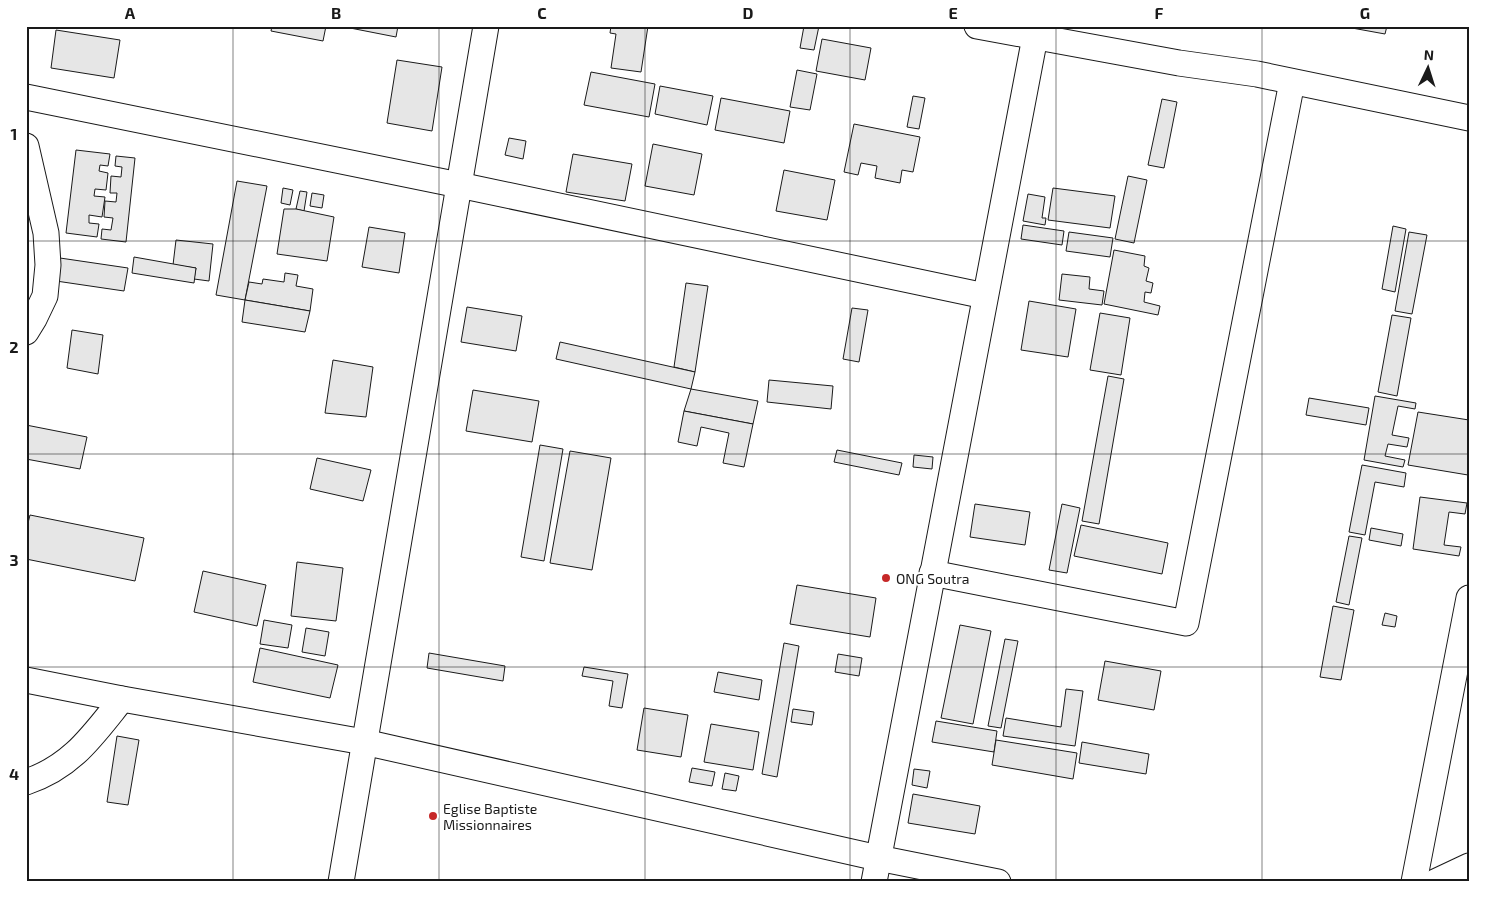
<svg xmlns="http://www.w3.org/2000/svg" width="1495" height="908" font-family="'Exo 2',sans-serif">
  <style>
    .building { fill: #e6e6e6; stroke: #1a1a1a }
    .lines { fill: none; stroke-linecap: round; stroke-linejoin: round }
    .minor-casing { stroke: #1a1a1a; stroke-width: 27 }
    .minor { stroke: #fff; stroke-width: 25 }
    .grid { fill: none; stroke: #1a1a1a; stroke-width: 1; stroke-opacity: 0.55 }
    .poi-dot { fill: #c62828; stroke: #fff; stroke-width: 2 }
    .labels { text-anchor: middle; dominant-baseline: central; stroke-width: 4; stroke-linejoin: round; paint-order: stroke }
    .poi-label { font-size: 14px; fill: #1a1a1a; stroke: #fff; text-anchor: start }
    .neatline { fill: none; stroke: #1a1a1a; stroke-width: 2 }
    .grid-label { font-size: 16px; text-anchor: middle; font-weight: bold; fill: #1a1a1a }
  </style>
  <rect width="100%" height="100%" fill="#fff"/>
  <g class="building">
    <path d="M272,26H326L323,41L271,31Z"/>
    <path d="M340,26H398L396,37Z"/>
    <path d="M611,26H648L641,72L611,68L616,34L610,33Z"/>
    <path d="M804,26H819L814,50L800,48Z"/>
    <path d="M1341,26H1387L1385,34Z"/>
    <path d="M56,30L120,40L114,78L51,68Z"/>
    <path d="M822,39L871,48L865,80L816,71Z"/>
    <path d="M397,60L442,67L432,131L387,123Z"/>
    <path d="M797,70L817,74L810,110L790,107Z"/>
    <path d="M591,72L655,84L649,117L584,105Z"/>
    <path d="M660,86L713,96L707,125L655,114Z"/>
    <path d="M913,96L925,98L919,129L907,127Z"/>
    <path d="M721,98L790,111L784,143L715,130Z"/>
    <path d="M1162,99L1177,102L1164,168L1148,165Z"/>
    <path d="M854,124L920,137L913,172L902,170L900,183L875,178L877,166L861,163L858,175L844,172Z"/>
    <path d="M509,138L526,141L523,159L505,155Z"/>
    <path d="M653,144L702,154L694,195L645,186Z"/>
    <path d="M76,150L110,154L108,166L100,165L99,171L108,173L106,190L95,189L94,196L105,197L102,217L89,215V223L99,224L97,237L66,233Z"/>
    <path d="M573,154L632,164L625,201L566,192Z"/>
    <path d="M116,156L135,158L126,242L101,239L102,229L111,230L113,218L104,217L105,201L116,202L117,193H110L111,176L121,177L122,167L115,166Z"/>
    <path d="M784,170L835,180L827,220L776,211Z"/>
    <path d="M1128,176L1147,180L1134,243L1115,239Z"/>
    <path d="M237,181L267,186L245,300L216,295Z"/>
    <path d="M283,188L293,190L290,205L281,203Z"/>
    <path d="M1053,188L1115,196L1110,228L1048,220Z"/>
    <path d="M300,191L307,192L304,211L296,209Z"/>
    <path d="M312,193L324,195L322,208L310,206Z"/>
    <path d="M1028,194L1045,197L1042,218H1046L1045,225L1023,221Z"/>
    <path d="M284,209H296L334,217L327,261L277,254Z"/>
    <path d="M1023,225L1064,231L1062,245L1021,239Z"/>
    <path d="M1393,226L1406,229L1395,292L1382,289Z"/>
    <path d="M369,227L405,233L399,273L362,267Z"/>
    <path d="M1069,232L1113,238L1110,257L1066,251Z"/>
    <path d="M1409,232L1427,235L1412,314L1395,311Z"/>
    <path d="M176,240L213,244L209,281L194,279L196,268L173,265Z"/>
    <path d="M1114,250L1145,256L1144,266L1149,268L1146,281L1153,283L1151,293L1145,292L1144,302L1160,306L1158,315L1104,304Z"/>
    <path d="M134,257L196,268L194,283L132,273Z"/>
    <path d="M60,258L128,268L124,291L56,281Z"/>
    <path d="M285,273L298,275L296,286L313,289L310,311L245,300L249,282L262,284L263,279L284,282Z"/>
    <path d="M1062,274L1090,277L1089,289L1104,291L1102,305L1059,300Z"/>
    <path d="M686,283L708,286L695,372L674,367Z"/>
    <path d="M245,300L310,311L305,332L242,322Z"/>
    <path d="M1029,301L1076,309L1068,357L1021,350Z"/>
    <path d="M467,307L522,316L516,351L461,342Z"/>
    <path d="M852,308L868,310L859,362L843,359Z"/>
    <path d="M1100,313L1130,318L1121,375L1090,370Z"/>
    <path d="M1392,315L1411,318L1397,396L1378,392Z"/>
    <path d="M72,330L103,335L98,374L67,368Z"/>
    <path d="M560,342L695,372L691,389L556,359Z"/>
    <path d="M333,360L373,367L366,417L325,413Z"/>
    <path d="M1108,376L1124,379L1099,524L1082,521Z"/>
    <path d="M769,380L833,386L831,409L767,402Z"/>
    <path d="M691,389L758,401L753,424L684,411Z"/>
    <path d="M473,390L539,401L532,442L466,431Z"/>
    <path d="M1375,396L1416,403L1415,409L1398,406L1392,435L1409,438L1407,447L1388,444L1385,456L1405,460L1403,467L1364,460Z"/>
    <path d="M1309,398L1369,408L1366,425L1306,415Z"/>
    <path d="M684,411L753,424L744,467L723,463L729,433L701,427L697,446L678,442Z"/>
    <path d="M1418,412L1469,420L1468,475L1408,465Z"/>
    <path d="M26,425L87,437L80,469L26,459Z"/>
    <path d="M540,445L563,449L544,561L521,557Z"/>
    <path d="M837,450L902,463L899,475L834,462Z"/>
    <path d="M570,451L611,458L592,570L550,563Z"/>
    <path d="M914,455L933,457L932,469L913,467Z"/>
    <path d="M317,458L371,470L363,501L310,489Z"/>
    <path d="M1362,465L1406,473L1404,487L1375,482L1365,535L1349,532Z"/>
    <path d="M1420,497L1467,503L1465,514L1449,512L1444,545L1461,547L1459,556L1413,549Z"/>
    <path d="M975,504L1030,512L1025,545L970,537Z"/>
    <path d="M1062,504L1080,508L1067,573L1049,570Z"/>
    <path d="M30,515L144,538L135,581L26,559V531Z"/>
    <path d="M1081,525L1168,543L1162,574L1074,556Z"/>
    <path d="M1371,528L1403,534L1401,546L1369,540Z"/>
    <path d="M1349,536L1362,538L1349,605L1336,602Z"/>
    <path d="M297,562L343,568L336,621L291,616Z"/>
    <path d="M203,571L266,585L257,626L194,612Z"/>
    <path d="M797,585L876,598L870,637L790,624Z"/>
    <path d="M1333,606L1354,610L1341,680L1320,677Z"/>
    <path d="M1385,613L1397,616L1395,627L1382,625Z"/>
    <path d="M264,620L292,625L288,648L260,644Z"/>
    <path d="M960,625L991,631L973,724L941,718Z"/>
    <path d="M306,628L329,632L325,656L302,652Z"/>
    <path d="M1005,639L1018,641L1001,728L988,726Z"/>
    <path d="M784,643L799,646L777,777L762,774Z"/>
    <path d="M260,648L338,665L330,698L253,682Z"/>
    <path d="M429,653L505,666L503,681L427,668Z"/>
    <path d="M838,654L862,658L859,676L835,672Z"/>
    <path d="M1105,661L1161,671L1154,710L1098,700Z"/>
    <path d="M584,667L628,674L622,708L609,706L613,681L582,676Z"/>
    <path d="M718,672L762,680L759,700L714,692Z"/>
    <path d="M1066,689L1083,691L1075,746L1003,736L1006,718L1061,727Z"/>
    <path d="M644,708L688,715L681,757L637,750Z"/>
    <path d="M793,709L814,712L812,725L791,722Z"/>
    <path d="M936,721L997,731L994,752L932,742Z"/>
    <path d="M711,724L759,732L753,770L704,762Z"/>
    <path d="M117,736L139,740L128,805L107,802Z"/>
    <path d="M996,740L1077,753L1073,779L992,765Z"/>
    <path d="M1082,742L1149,754L1146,774L1079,763Z"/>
    <path d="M692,768L715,772L712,786L689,782Z"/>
    <path d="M914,769L930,771L927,788L912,785Z"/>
    <path d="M725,773L739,776L736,791L722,789Z"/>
    <path d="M913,794L980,806L975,834L908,823Z"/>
  </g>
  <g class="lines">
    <defs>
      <g id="minor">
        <path d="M977,26L1179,63L1257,74L1469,118"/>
        <path d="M26,97L459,185L985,296"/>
        <path d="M26,146L46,233L48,265L45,296L34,319L26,332"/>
        <path d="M932,573L1186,623L1292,82"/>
        <path d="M26,680L122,699L364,742L878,858L998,882"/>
        <path d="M26,782C72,767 93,735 122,699"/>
        <path d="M341,882L486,26"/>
        <path d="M874,882L1035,37"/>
        <path d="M1414,882L1469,598"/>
        <path d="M1435,882L1469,866"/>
      </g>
    </defs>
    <use href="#minor" class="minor-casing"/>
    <use href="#minor" class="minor"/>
  </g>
  <path class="grid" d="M233,26V882M439,26V882M645,26V882M850,26V882M1056,26V882M1262,26V882M26,241H1469M26,454H1469M26,667H1469"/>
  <g class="poi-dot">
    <circle cx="886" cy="578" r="5"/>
    <circle cx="433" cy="816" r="5"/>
  </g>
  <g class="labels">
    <g class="poi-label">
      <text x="896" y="578">ONG Soutra</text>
      <text x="443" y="808">Eglise Baptiste<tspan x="443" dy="16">Missionnaires</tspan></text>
    </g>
  </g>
  <rect width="1495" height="908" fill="none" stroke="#ffffff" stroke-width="55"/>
  <g transform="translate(1428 68) rotate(4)" stroke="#ffffff" stroke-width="4" paint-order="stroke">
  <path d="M0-4L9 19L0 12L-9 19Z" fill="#1a1a1a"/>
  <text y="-8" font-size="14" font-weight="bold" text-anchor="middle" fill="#1a1a1a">N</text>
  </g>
  <rect x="28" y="28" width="1440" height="852" class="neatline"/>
  <g class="grid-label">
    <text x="130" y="19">A</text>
    <text x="336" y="19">B</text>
    <text x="542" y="19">C</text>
    <text x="748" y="19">D</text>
    <text x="953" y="19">E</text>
    <text x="1159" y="19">F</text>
    <text x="1365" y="19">G</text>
    <text x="14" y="140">1</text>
    <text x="14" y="353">2</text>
    <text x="14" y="566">3</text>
    <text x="14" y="780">4</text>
  </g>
</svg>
